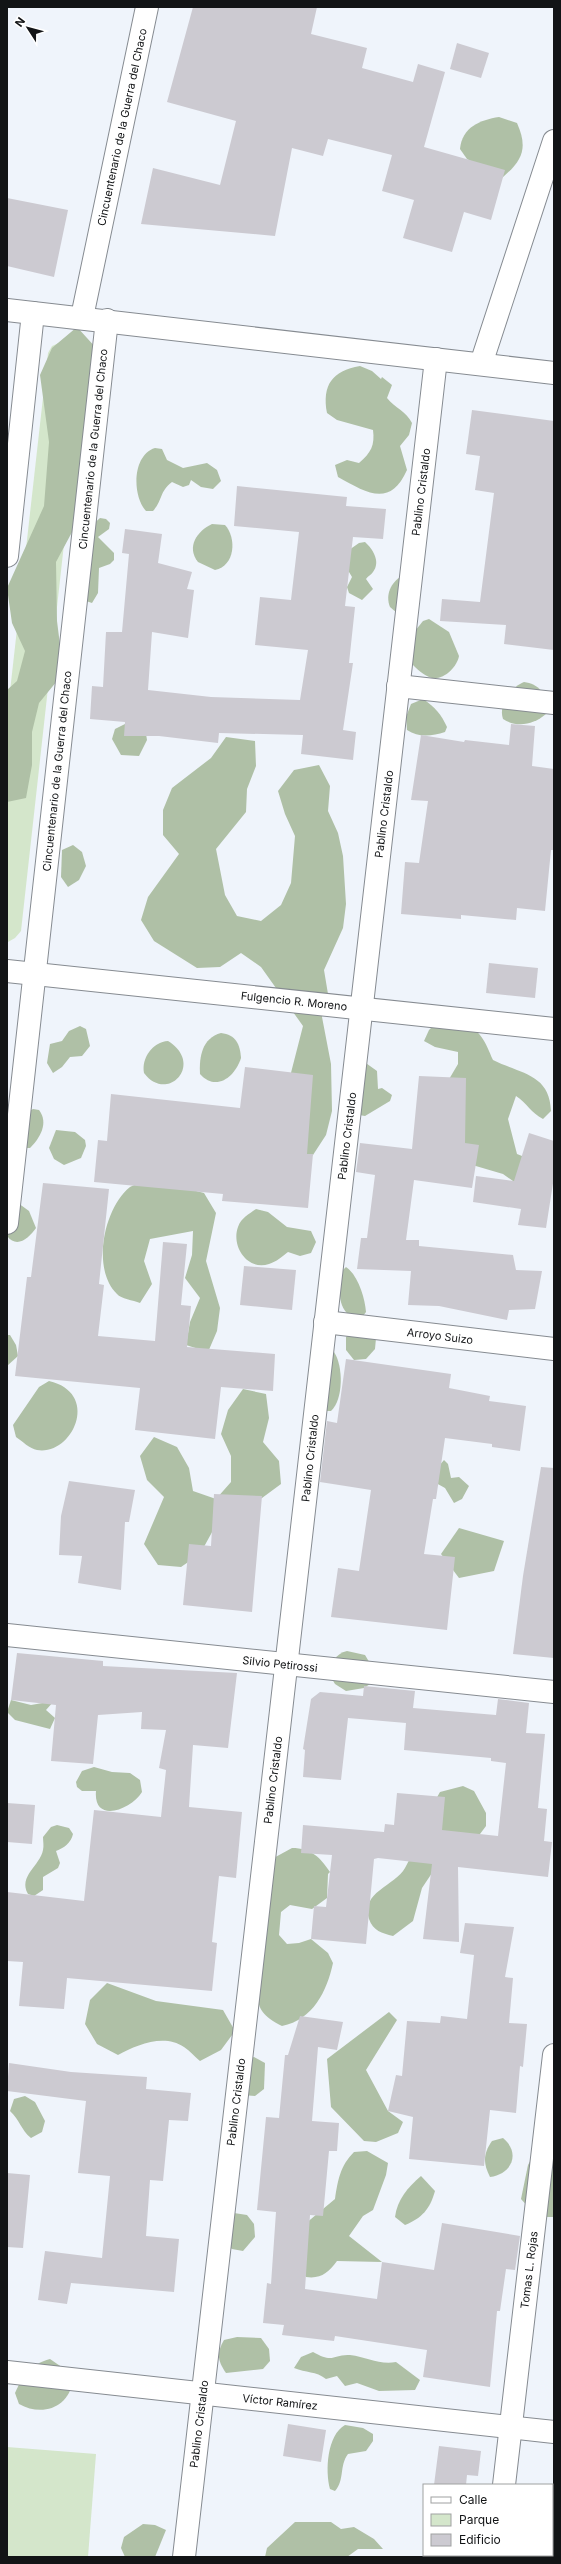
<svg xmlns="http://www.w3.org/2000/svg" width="561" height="2564" font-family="Inter,sans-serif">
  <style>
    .green { fill: #d4e6cb }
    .forest { fill: #afc0a6 }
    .building { fill: #cccad1 }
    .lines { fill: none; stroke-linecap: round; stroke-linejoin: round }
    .street-casing { stroke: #868b91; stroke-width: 24 }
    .street { stroke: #fff; stroke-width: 22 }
    .labels { text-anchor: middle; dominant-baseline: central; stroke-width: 3; stroke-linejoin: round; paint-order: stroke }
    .street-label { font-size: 11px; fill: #121416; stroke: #fff }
  </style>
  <rect width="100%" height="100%" fill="#eff4fb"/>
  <g class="green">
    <path d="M61,342L85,355L21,931L15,938L8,942L7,718L48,353L52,346Z"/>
    <path d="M7,2447L96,2454L88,2557H7Z"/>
  </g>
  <g class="forest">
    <path d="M499,117L517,123C528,148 523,160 502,178L467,159L460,149C462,127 480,120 499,117Z"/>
    <path d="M77,327L97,349L86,506L56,562L57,621L61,653L57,681L39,703L32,732V765L26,798L7,802V690L17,681L25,651L12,623L7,588L44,506L49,442L40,375L52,348Z"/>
    <path d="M360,366L372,371L381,379L382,377L392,385L387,398C395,408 406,411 412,423L409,435L400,446L407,470C390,508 367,493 338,477L335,465L347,460L359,463C371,453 375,445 373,430L337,420L327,413C322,385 332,371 360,366Z"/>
    <path d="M155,448L162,449L167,460L183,468L207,463L217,470L221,481L213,489L201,487L191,480L189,485L183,487L172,482C159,492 163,500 153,511H146C132,496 132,455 155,448Z"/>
    <path d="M100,518L106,519L110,523L109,529L98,537L114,553V560L110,564L99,568L98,593L92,603L86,601L91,526Z"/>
    <path d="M212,524L225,525C237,538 235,566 215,570L198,562C186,547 197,531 212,524Z"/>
    <path d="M365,542C373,549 381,562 373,572C371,575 368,576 366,579L373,589L362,600L349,593L347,587L352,577L349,572V550L359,543Z"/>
    <path d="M402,576L397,613L390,607C385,595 391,582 402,576Z"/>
    <path d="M429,619L449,632L459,656C457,667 444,680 432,678C424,676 416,668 411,663L415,631L423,621Z"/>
    <path d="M524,682C541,684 550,699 546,714C533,725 517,728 503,719C498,705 511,687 524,682Z"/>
    <path d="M423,699C435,707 441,714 447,727L445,732C432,736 419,738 407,730L406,717L411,704Z"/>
    <path d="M127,723L146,734L147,740L139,756L121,755L112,739L115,729Z"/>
    <path d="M226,737L255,741L256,766L247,789L246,812L216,849L225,895L237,916L261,921L281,905L291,883L295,836L285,814L278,791L294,770L319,765L330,786L328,811L338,833L343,856L346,904L343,928L324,970L328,994L322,1017L331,1064L332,1111L326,1135L313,1155L305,1162L284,1100L303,1026L261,967L241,953L220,967L197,968L154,941L141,920L148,897L179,854L163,835V810L172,788L211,758Z"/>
    <path d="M73,845L82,852L86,866L79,880L68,887L61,877L62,850Z"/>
    <path d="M438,1021C475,1029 478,1023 493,1060C521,1074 550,1074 551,1111L543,1119C531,1113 527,1103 516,1096L508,1119L517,1154L552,1168L554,1182L551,1185L513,1181L503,1174L469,1164L445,1086L458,1064V1052L435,1047L424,1041L429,1030Z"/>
    <path d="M80,1026L86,1029L90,1046L82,1056L70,1057L62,1067L53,1073L47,1063L50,1044L62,1041L69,1031Z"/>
    <path d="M221,1033C236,1035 240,1044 241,1058C235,1077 216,1092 200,1074C199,1057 202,1038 221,1033Z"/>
    <path d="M168,1041C205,1064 167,1104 144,1073C141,1058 153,1042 168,1041Z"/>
    <path d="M363,1061L377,1071L378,1089L382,1088L392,1095L390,1101L365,1116L359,1115Z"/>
    <path d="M33,1109L39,1110C49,1123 40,1138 30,1148H24L28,1112Z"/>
    <path d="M56,1130L75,1132L85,1140L86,1146L81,1158L64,1165L54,1159L49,1148Z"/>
    <path d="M157,1181L204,1193L216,1213L206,1261L220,1308L217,1331L208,1352L186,1345L190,1322L200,1298L185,1278L192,1255L193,1231L150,1239L144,1261L152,1284L140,1303C133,1300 121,1299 117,1294C91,1269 104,1208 130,1187C136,1183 150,1182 157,1181Z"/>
    <path d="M18,1203L29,1211L36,1228C29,1238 17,1249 7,1236V1213Z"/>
    <path d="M256,1209L268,1212L287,1227L311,1231L316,1242L311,1253L300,1256L288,1252C283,1256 276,1262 269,1264C247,1271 231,1246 238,1227C241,1218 249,1214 256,1209Z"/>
    <path d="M346,1267C358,1275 365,1298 366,1312L363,1316H350C336,1305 340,1287 342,1271Z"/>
    <path d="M354,1328L376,1338L375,1349L366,1359L354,1360L346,1350V1337Z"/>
    <path d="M7,1335H10L16,1345L18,1356L7,1366Z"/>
    <path d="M328,1352H334C343,1365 344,1399 331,1411H325Z"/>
    <path d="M49,1381C101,1393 73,1456 37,1450C30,1449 22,1441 16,1437L13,1425L39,1387Z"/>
    <path d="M243,1389L266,1394L269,1418L263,1442L279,1461L281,1484L262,1498L222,1514L200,1554L181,1567L158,1565L144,1544L164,1497L147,1480L140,1456L154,1437L177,1447L189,1468L193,1491L216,1499L231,1482V1456L221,1434L228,1410Z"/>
    <path d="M444,1460L448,1464L451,1478L459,1477L469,1486L462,1499L454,1503L445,1488L436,1483L438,1467Z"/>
    <path d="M459,1528L504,1541L494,1571L459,1578L441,1554Z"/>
    <path d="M347,1651L365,1655L371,1665L373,1682L364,1688L346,1691L335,1684L329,1674C332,1662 335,1654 347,1651Z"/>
    <path d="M11,1700L31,1705L54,1701L46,1710L55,1718L50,1729L15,1720L7,1712Z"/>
    <path d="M94,1767L112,1772L130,1773L140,1780L142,1792C131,1810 93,1824 96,1791H82L77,1787L76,1782L82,1771Z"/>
    <path d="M463,1786L474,1791L486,1813V1826L471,1846L436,1867L422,1888L413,1921L393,1936C382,1933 373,1931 369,1919C360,1892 395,1886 405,1868C419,1844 425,1816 440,1792Z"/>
    <path d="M57,1825L69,1828L73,1834C71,1843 64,1848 56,1851L60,1863L58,1868L43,1877V1890L34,1896L28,1894C18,1876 40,1866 43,1850C44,1846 43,1841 43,1837L51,1827Z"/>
    <path d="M292,1848C311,1848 320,1857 330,1872L328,1874L327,1898L312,1909L290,1905L281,1912L279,1935L287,1944L299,1943L311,1939L328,1953L333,1963C327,1991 313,2020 282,2026C241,2006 266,1988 262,1953L270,1860Z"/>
    <path d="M107,1983L156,2001L223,2010L235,2031L221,2050L200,2061C195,2057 190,2051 184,2047C164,2033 136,2045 118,2055L97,2044L85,2024L90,2000Z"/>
    <path d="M389,2012L397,2020L366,2070L388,2111L403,2122L398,2133L376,2142L364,2141L331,2107L327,2059Z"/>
    <path d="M254,2057L265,2063L264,2089L255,2096L242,2095V2061Z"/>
    <path d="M25,2096L35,2102L45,2121L42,2132L31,2138C21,2130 20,2120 10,2111L14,2099Z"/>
    <path d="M554,2120V2217H537L521,2199L528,2165Z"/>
    <path d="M503,2138C521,2153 512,2174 490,2177C483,2163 483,2154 492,2141Z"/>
    <path d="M367,2151L388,2163L386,2175L373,2210L363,2216L349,2236L382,2262L337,2261C328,2273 321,2279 306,2277L302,2271L305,2224L335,2199C338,2180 340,2166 354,2152Z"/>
    <path d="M421,2176L435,2191C430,2209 422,2218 405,2225L395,2217C397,2200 408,2187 421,2176Z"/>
    <path d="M234,2213L247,2215L254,2224L255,2237L243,2251L232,2249L223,2241Z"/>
    <path d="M237,2337L261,2338L269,2349L270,2361L263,2369L226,2373C218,2361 216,2354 224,2340Z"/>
    <path d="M313,2352C334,2364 333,2354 350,2355C367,2357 379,2365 396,2362L420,2380L415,2390L379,2391L357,2383L345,2386L337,2376L326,2379C316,2371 306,2373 294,2368L301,2357Z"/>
    <path d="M50,2359L66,2370L73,2380C69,2408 42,2417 19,2404L15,2393C23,2375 31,2364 50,2359Z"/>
    <path d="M345,2425L363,2428L373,2434V2441L366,2451L348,2454C339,2466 345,2480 335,2491L330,2489C325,2471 327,2435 345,2425Z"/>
    <path d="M295,2522H331L341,2529L354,2527L374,2539L383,2549H358L347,2557H265L267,2548Z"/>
    <path d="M143,2524L155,2525L166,2530L155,2557H125L121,2548L124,2537Z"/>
  </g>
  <g class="building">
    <path d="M193,7H317L311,34L367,48L362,68L413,82L418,64L445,72L424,147L505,170L491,220L464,212L452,252L403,238L414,200L382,191L392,155L328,139L323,156L292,148L275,236L141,224L153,168L220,185L236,121L167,102Z"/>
    <path d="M457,43L489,53L481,78L450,69Z"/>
    <path d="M7,198L68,210L54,277L7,266Z"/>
    <path d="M472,410L554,421V650L504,644L506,625L440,621L442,599L480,602L494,493L475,490L480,456L466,454Z"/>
    <path d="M237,486L347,497L346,506L386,509L383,539L353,537L345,606L355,607L349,663H353L343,730L356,732L353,760L301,754L303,735L219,733L218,743L159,736H124L125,722L90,719L92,686L103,687L106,632H122L129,554L122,553L125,529L162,534L158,563L192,572L187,589L194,590L188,638L152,632L148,690L211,697L300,700L308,650L255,645L260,597L291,600L299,532L234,526Z"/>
    <path d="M511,724L535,726L532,766L554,769V850H551L545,911L517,908L516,920L461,915V919L401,914L405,862L419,863L428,801L411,800L421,735L464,742L465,740L509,745Z"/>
    <path d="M489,963L538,968L535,998L486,993Z"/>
    <path d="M245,1067L313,1075L307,1154H313L308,1208L222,1201L223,1194L94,1182L98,1140L107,1141L111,1094L240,1108Z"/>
    <path d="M419,1076L466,1078L465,1143L479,1145L472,1188L414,1180L406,1240H419V1246L513,1255L516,1270L542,1271L535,1309L509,1310L507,1320L439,1306L408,1305L411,1271L357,1269L361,1238H367L375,1175L356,1172L360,1143L412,1149Z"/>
    <path d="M529,1133L554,1141V1177L546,1228L518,1225L521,1209L473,1202L476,1176L514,1181Z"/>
    <path d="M43,1183L109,1189L99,1284L104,1285L98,1336L155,1341L163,1242L187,1244L181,1305L191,1306L187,1347L275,1354L273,1391L221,1387L215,1439L135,1430L140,1388L15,1376L27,1277H31Z"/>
    <path d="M244,1266L296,1270L292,1310L240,1305Z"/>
    <path d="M346,1359L451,1374L449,1388L490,1396L489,1401L526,1406L520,1451L492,1447V1444L445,1438L436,1499H433L424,1554L455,1557L447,1630L331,1617L338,1568L359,1571L371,1490L320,1482L327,1421L337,1423Z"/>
    <path d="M541,1467L554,1468V1658L513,1654L523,1576Z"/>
    <path d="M69,1481L135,1490L129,1522H125L121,1590L78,1583L82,1556L59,1555L61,1516Z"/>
    <path d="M214,1494L262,1496L252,1612L183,1605L189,1544L211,1546Z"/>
    <path d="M17,1653L103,1661V1666L237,1673L228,1748L193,1745L189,1807L242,1812L236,1878L219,1876L212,1942L217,1943L212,1991L67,1978L64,2009L19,2006L23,1962L7,1961V1892L84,1901L94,1810L161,1817L166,1770L159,1768L166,1730L141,1729L142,1712L98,1715L93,1764L51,1761L56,1705L11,1700Z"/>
    <path d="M364,1686L415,1691L413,1708L496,1715L498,1699L529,1703L526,1733L545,1734L538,1808L547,1809L544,1841L552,1842L548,1877L458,1867L459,1942L423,1939L432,1864L378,1858L374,1859L366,1944L311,1939L314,1906L326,1907L332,1855L301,1853L303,1825L384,1832L385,1824L394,1825L397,1793L445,1797L442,1830L498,1836L506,1763L491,1761V1758L404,1750L406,1723L348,1718L341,1780L303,1777L305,1750L303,1749L311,1699L320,1692L363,1696Z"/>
    <path d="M7,1803L35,1805L32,1844L7,1842Z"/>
    <path d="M465,1923L514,1927L505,1977L513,1978L509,2023L527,2024L523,2067L520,2066L516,2113L490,2110L484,2166L409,2159L413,2117L388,2111L396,2075L402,2076L407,2021L440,2023L441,2016L467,2019L474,1955L460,1953Z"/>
    <path d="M300,2016L343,2022L337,2050L318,2047L312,2121L339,2123L337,2151H329L323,2216L310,2215L305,2289L377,2299L382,2262L434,2270L442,2223L520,2236L515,2270L506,2269L500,2311H497L490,2387L423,2377L427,2350L335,2336L334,2341L282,2335L284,2325L263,2323L267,2283L271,2284L276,2212L257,2210L266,2117L279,2118L285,2055H288Z"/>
    <path d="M9,2063L71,2072L147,2077L146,2089L191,2093L188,2121L169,2120L163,2181L150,2180L146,2236L179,2239L174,2292L71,2283L67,2304L38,2300L45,2251L102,2258L110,2176L78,2173L86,2101L7,2091Z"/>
    <path d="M7,2173L30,2175L23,2248L7,2247Z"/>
    <path d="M288,2424L326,2430L321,2462L283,2456Z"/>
    <path d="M439,2446L481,2451L478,2476L467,2475L466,2485H434Z"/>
  </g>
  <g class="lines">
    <defs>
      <g id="street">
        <path d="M7,310L554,373"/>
        <path d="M82,317L147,7"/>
        <path d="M481,364L554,141"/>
        <path d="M7,556L33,313"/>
        <path d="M398,686L554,703"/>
        <path d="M7,971L554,1029"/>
        <path d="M7,1223L107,320"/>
        <path d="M325,1322L554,1349"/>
        <path d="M7,1635L554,1692"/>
        <path d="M7,2372L554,2432"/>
        <path d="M504,2485L554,2055"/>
        <path d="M184,2557L436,359"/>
        <path d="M496,2557V2555"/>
      </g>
    </defs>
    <use href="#street" class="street-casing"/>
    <use href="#street" class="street"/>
  </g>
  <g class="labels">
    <g class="street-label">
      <text transform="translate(122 127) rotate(-78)">Cincuentenario de la Guerra del Chaco</text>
      <text transform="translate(93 449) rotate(-84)">Cincuentenario de la Guerra del Chaco</text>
      <text transform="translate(421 492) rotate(-83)">Pablino Cristaldo</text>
      <text transform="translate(57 771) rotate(-84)">Cincuentenario de la Guerra del Chaco</text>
      <text transform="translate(384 814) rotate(-83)">Pablino Cristaldo</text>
      <text transform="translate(294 1001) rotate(6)">Fulgencio R. Moreno</text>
      <text transform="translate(347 1136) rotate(-83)">Pablino Cristaldo</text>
      <text transform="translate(440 1336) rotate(7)">Arroyo Suizo</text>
      <text transform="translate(310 1458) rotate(-84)">Pablino Cristaldo</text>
      <text transform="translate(280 1664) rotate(6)">Silvio Petirossi</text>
      <text transform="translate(273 1780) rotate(-83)">Pablino Cristaldo</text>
      <text transform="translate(236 2102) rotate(-83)">Pablino Cristaldo</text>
      <text transform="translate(529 2270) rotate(-83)">Tomas L. Rojas</text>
      <text transform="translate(280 2402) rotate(6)">Víctor Ramírez</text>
      <text transform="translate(199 2424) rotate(-83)">Pablino Cristaldo</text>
    </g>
  </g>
  <rect width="561" height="2564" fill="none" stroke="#121416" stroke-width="16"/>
  <rect x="423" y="2484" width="130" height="72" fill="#ffffff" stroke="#a0a1a2"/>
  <rect x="431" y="2497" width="20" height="6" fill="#ffffff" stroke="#a0a1a2"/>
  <text x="459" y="2504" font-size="12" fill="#121416">Calle</text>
  <rect x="431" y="2514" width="20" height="12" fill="#d4e6cb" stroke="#a0a1a2"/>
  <text x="459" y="2524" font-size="12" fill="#121416">Parque</text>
  <rect x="431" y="2534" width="20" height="12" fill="#cccad1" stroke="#a0a1a2"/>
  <text x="459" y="2544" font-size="12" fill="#121416">Edificio</text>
  <g transform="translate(28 28) rotate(306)" stroke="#ffffff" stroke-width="3" paint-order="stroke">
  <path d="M0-3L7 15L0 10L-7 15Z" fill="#121416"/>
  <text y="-6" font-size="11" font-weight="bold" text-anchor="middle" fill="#121416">N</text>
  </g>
</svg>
